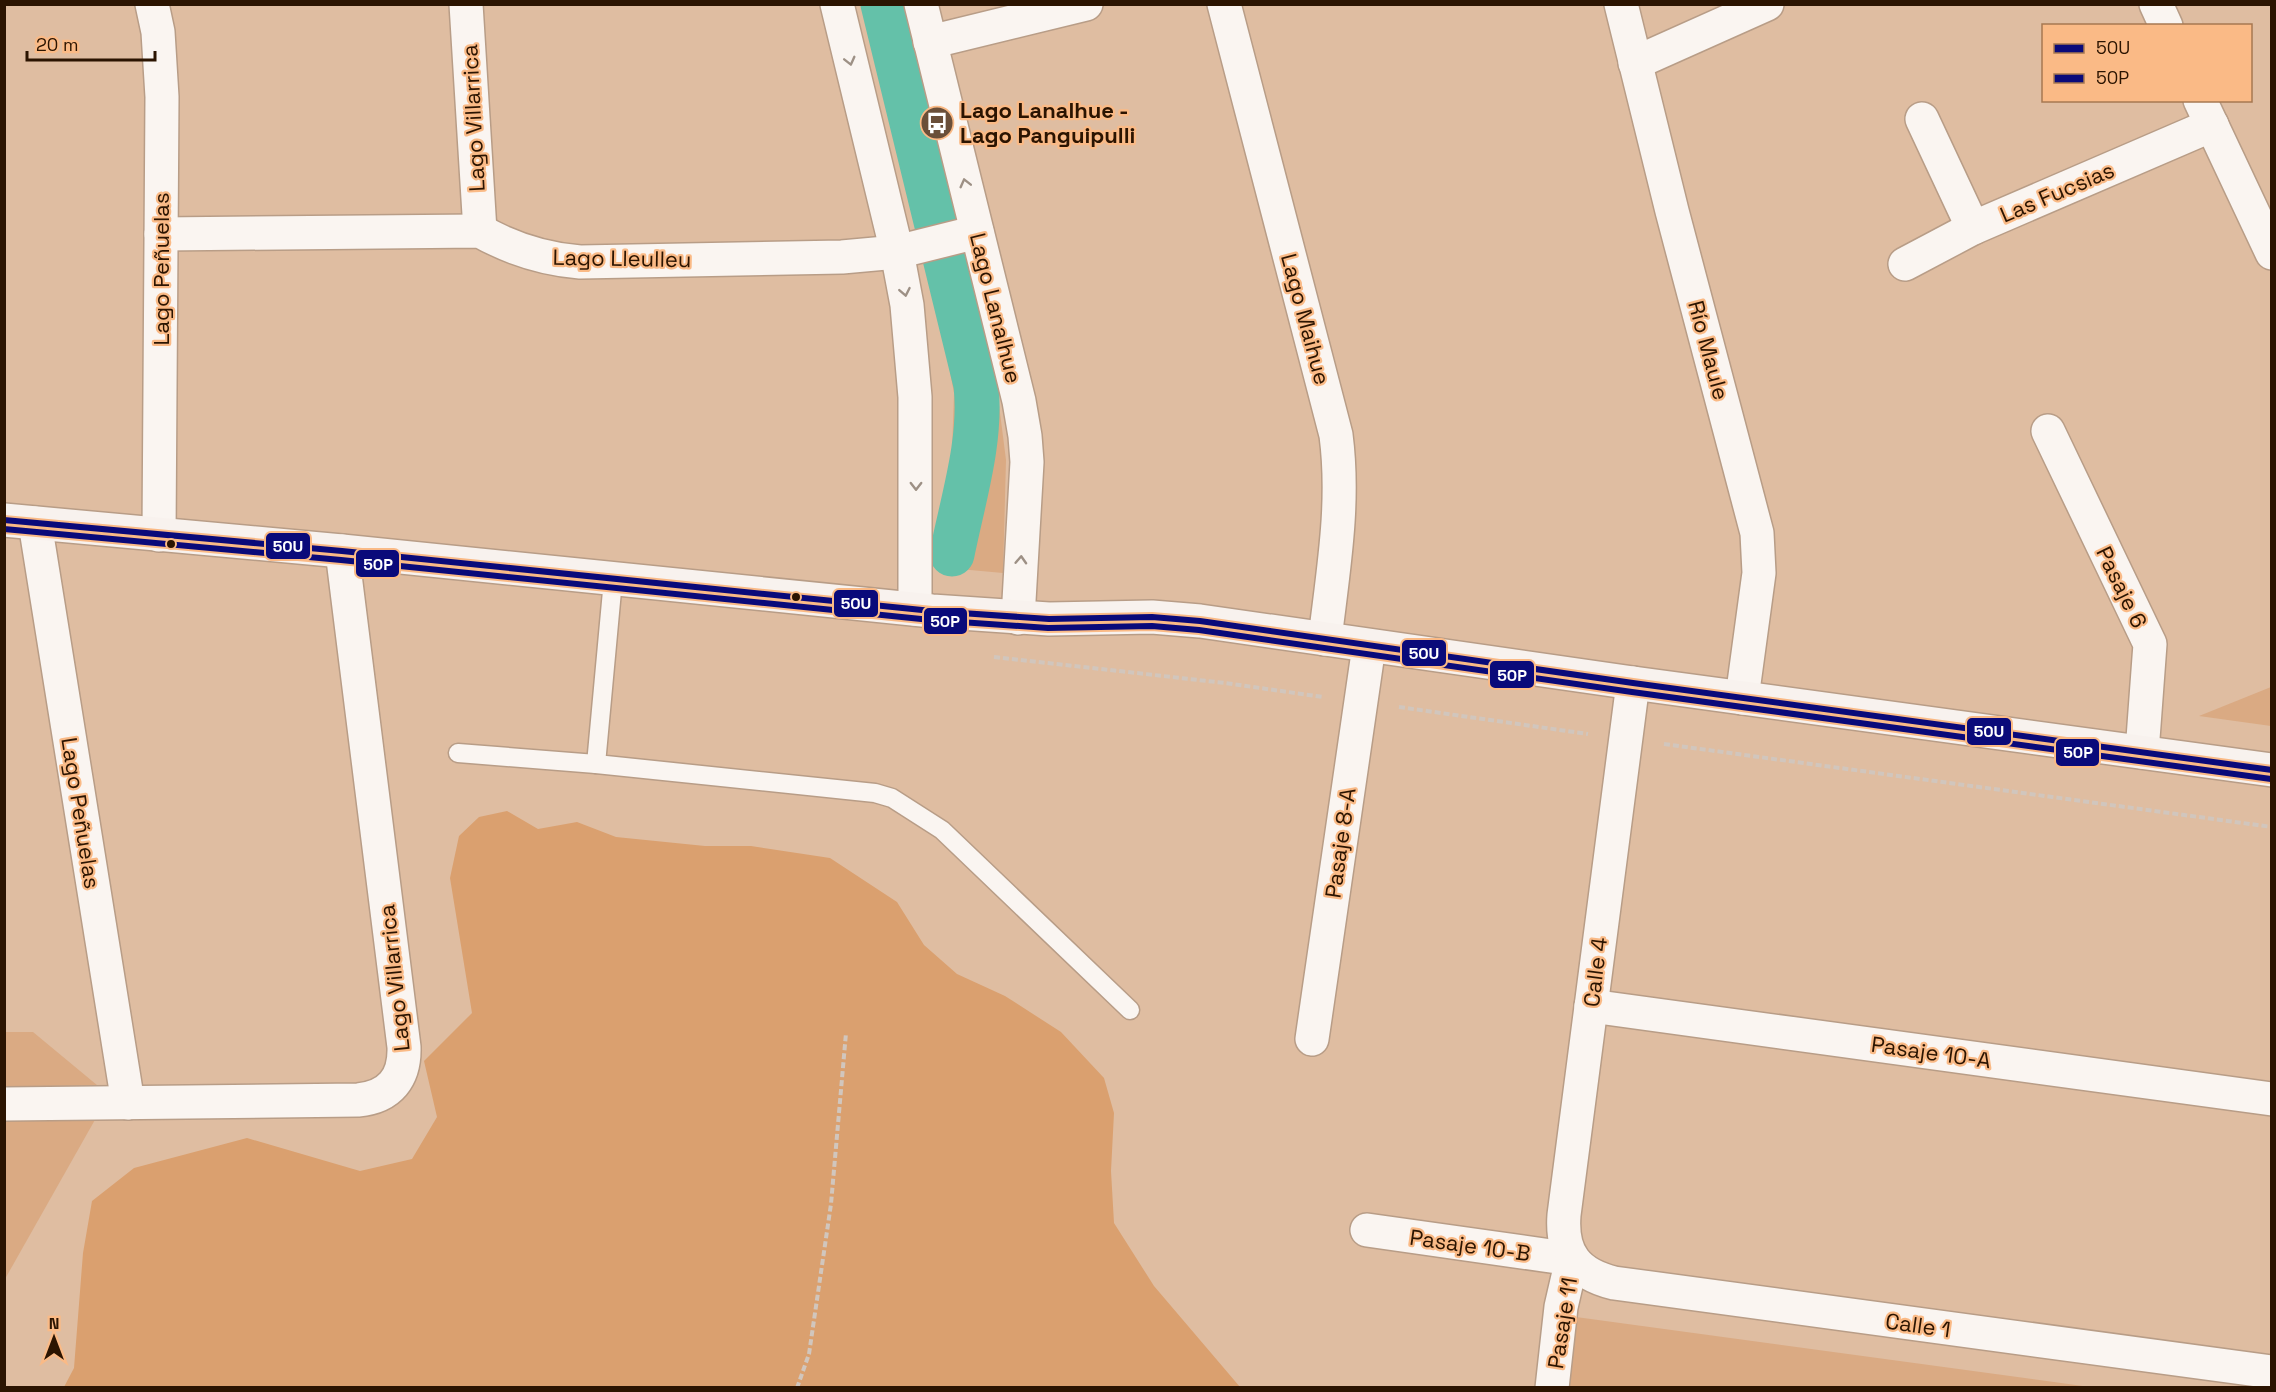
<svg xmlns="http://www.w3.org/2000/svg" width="2276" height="1392" font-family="'Space Grotesk',sans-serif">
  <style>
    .green { fill: #daaa83 }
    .forest { fill: #daa06f }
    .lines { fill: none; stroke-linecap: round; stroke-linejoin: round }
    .canal { stroke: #64c1a9; stroke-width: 45 }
    .lane-casing { stroke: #b89d87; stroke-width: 21 }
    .street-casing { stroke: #b89d87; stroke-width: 36 }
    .secondary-casing { stroke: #b89d87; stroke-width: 36 }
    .path { stroke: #d1c6bd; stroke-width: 4; stroke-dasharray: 6 3; stroke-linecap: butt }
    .lane { stroke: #faf5f1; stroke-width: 18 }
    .street { stroke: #faf5f1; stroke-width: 33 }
    .secondary { stroke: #f8f2ee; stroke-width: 33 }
    .bus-1-casing { stroke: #faba86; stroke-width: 10 }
    .bus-2-casing { stroke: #faba86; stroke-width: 10 }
    .bus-1 { stroke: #0a0a7a; stroke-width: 6 }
    .bus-2 { stroke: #0a0a7a; stroke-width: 6 }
    .oneway { stroke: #9d9085 }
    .bus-dot { fill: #2b1401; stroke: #faba86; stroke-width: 2 }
    .labels { text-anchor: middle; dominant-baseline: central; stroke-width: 4.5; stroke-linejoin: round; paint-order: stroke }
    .poi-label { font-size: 22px; font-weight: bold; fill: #2b1401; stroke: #faba86; text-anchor: start }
    .street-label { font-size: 22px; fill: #2b1401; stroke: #faba86 }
    .line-badge { stroke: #faba86; stroke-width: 2 }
    .badge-label { font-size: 16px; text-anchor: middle; font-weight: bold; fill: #fff }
  </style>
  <rect width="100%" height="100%" fill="#dfbda1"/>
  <g class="green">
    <path d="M866,5H898L998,397L1006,460L1003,573L948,568L954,393L916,191Z"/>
    <path d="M2271,687V726L2199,716Z"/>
    <path d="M5,1032H33L109,1095L5,1279Z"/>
    <path d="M1576,1317L2090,1387L1568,1388Z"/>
  </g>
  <path class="forest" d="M507,811L538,829L577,822L616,837L705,846H751L830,858L897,902L924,945L957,974L1005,996L1061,1032L1104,1078L1114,1113L1111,1171L1114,1223L1154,1286L1240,1387H64L74,1368L83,1253L92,1201L134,1168L247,1138L360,1171L412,1159L437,1117L424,1061L472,1013L450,878L459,836L479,817Z"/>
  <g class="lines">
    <path class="canal" d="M883,4L976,385C982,441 963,499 952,554"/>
    <defs>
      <g id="lane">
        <path d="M613,580L596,764L875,793L892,798L942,830L1130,1010"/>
        <path d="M458,753L596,764"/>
      </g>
      <g id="street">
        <path d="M152,4L158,32L162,97L159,535"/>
        <path d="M466,4L480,231"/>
        <path d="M837,4L897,252L907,305L915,397V609"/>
        <path d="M921,4L1019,401L1025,436L1027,462L1018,618"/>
        <path d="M1224,4L1336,435C1345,504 1333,571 1325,639"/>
        <path d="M1621,4L1672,211L1757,533L1759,573L1742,698"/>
        <path d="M2156,4L2166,26"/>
        <path d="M930,42L1086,4"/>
        <path d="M1635,63L1767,4"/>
        <path d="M2200,100L2272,253"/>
        <path d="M1922,119L1973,228"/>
        <path d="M161,234L480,231C512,249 543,259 580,262L842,257L897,252L977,232"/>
        <path d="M1905,264L1973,228L2212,125"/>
        <path d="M2048,431L2150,644L2142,752"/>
        <path d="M35,523L128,1103"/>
        <path d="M1633,683L1564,1215C1561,1254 1577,1274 1614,1283L2272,1372"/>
        <path d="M1591,1006L2272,1099"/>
        <path d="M1312,1039L1369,646"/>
        <path d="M4,1104L358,1100C390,1097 405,1078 404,1047L342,551"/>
        <path d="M1367,1230L1572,1259"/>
        <path d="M1552,1388L1561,1307L1572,1259"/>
      </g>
      <path id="secondary" d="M4,520L342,551L932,611L1049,619L1152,617L1200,621L1633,683L2272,770"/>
    </defs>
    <use href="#lane" class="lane-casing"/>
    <use href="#street" class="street-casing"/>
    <use href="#secondary" class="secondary-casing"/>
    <g class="path">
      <path d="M994,657L1225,683L1323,697"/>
      <path d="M1399,707L1588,734"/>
      <path d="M1664,744L2272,827"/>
      <path d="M797,1388L809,1354L831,1204L846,1033"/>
    </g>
    <use href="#lane" class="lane"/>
    <use href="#street" class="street"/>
    <use href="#secondary" class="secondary"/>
    <defs>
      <path id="bus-1" d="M4,520L342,551L932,611L1049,619L1152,617L1200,621L1633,683L2272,770"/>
      <path id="bus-2" d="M4,529L341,560L931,620L1048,628L1152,626L1199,630L1632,692L2271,779"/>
    </defs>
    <use href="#bus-1" class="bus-1-casing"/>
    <use href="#bus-2" class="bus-2-casing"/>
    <use href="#bus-1" class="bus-1"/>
    <use href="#bus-2" class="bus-2"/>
  </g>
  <defs><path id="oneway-chevron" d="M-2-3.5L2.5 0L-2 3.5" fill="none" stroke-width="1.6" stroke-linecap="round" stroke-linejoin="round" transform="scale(1.5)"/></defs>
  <g class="oneway">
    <use href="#oneway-chevron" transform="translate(850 61) rotate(76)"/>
    <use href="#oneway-chevron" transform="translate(965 183) rotate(-104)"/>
    <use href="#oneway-chevron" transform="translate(905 292) rotate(79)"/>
    <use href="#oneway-chevron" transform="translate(916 486) rotate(90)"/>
    <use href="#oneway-chevron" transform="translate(1021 560) rotate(-87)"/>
  </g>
  <defs>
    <symbol id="bus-disc" viewBox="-11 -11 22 22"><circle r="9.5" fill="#6a4f39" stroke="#faba86"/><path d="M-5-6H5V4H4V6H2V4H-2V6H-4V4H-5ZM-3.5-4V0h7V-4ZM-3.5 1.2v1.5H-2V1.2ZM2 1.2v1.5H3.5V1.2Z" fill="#fff"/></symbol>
  </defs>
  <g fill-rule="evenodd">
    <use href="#bus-disc" x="918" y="104" width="38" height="38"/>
  </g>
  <g class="bus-dot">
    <circle cx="171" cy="544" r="5"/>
    <circle cx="796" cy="597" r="5"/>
  </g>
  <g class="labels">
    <g class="poi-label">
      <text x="960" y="110">Lago Lanalhue -<tspan x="960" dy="25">Lago Panguipulli</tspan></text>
    </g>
    <g class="street-label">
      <text transform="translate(473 118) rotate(-93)">Lago Villarrica</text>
      <text transform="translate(2057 192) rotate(-23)">Las Fucsias</text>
      <text transform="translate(622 258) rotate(1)">Lago Lleulleu</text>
      <text transform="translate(161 269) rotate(-90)">Lago Peñuelas</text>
      <text transform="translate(996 308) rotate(76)">Lago Lanalhue</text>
      <text transform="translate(1306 319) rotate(75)">Lago Maihue</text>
      <text transform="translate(1709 350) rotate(75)">Río Maule</text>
      <text transform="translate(2122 587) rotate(64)">Pasaje 6</text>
      <text transform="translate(81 813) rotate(81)">Lago Peñuelas</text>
      <text transform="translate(1340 843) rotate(-82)">Pasaje 8-A</text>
      <text transform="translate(1595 972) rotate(-83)">Calle 4</text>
      <text transform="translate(394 978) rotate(-96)">Lago Villarrica</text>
      <text transform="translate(1931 1052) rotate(8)">Pasaje 10-A</text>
      <text transform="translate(1470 1245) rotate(8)">Pasaje 10-B</text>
      <text transform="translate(1562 1323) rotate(-81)">Pasaje 11</text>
      <text transform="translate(1918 1325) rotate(8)">Calle 1</text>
    </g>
  </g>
  <g class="line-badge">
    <rect x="265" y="532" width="46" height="28" rx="6" fill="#0a0a7a"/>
    <rect x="355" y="549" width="45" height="29" rx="6" fill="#0a0a7a"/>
    <rect x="833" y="589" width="46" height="29" rx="6" fill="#0a0a7a"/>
    <rect x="923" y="607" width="45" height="28" rx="6" fill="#0a0a7a"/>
    <rect x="1401" y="639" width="46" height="28" rx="6" fill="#0a0a7a"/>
    <rect x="1489" y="660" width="46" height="29" rx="6" fill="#0a0a7a"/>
    <rect x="1966" y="717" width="46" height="29" rx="6" fill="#0a0a7a"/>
    <rect x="2055" y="738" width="45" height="29" rx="6" fill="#0a0a7a"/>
  </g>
  <g class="badge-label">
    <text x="288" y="552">50U</text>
    <text x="378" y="570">50P</text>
    <text x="856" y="609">50U</text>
    <text x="945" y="627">50P</text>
    <text x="1424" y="659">50U</text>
    <text x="1512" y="681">50P</text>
    <text x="1989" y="737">50U</text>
    <text x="2078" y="758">50P</text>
  </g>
  <rect width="2276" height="1392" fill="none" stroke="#2b1401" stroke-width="12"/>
  <rect x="2042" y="24" width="210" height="78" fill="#faba86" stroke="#a77851" stroke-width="1.5"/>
  <rect x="2054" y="44" width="30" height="9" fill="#0a0a7a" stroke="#a77851" stroke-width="1.5"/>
  <text x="2096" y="54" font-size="18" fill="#2b1401">50U</text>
  <rect x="2054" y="74" width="30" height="9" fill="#0a0a7a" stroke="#a77851" stroke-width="1.5"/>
  <text x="2096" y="84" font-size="18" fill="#2b1401">50P</text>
  <g transform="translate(54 1338)" stroke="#faba86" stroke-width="4.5" paint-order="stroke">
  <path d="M0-4.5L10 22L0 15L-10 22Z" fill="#2b1401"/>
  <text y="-9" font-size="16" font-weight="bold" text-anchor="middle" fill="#2b1401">N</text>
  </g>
  <path d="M27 51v9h128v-9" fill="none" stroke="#2b1401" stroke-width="3"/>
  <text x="36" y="51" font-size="18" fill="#2b1401" stroke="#faba86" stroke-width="4.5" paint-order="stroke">20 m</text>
</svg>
